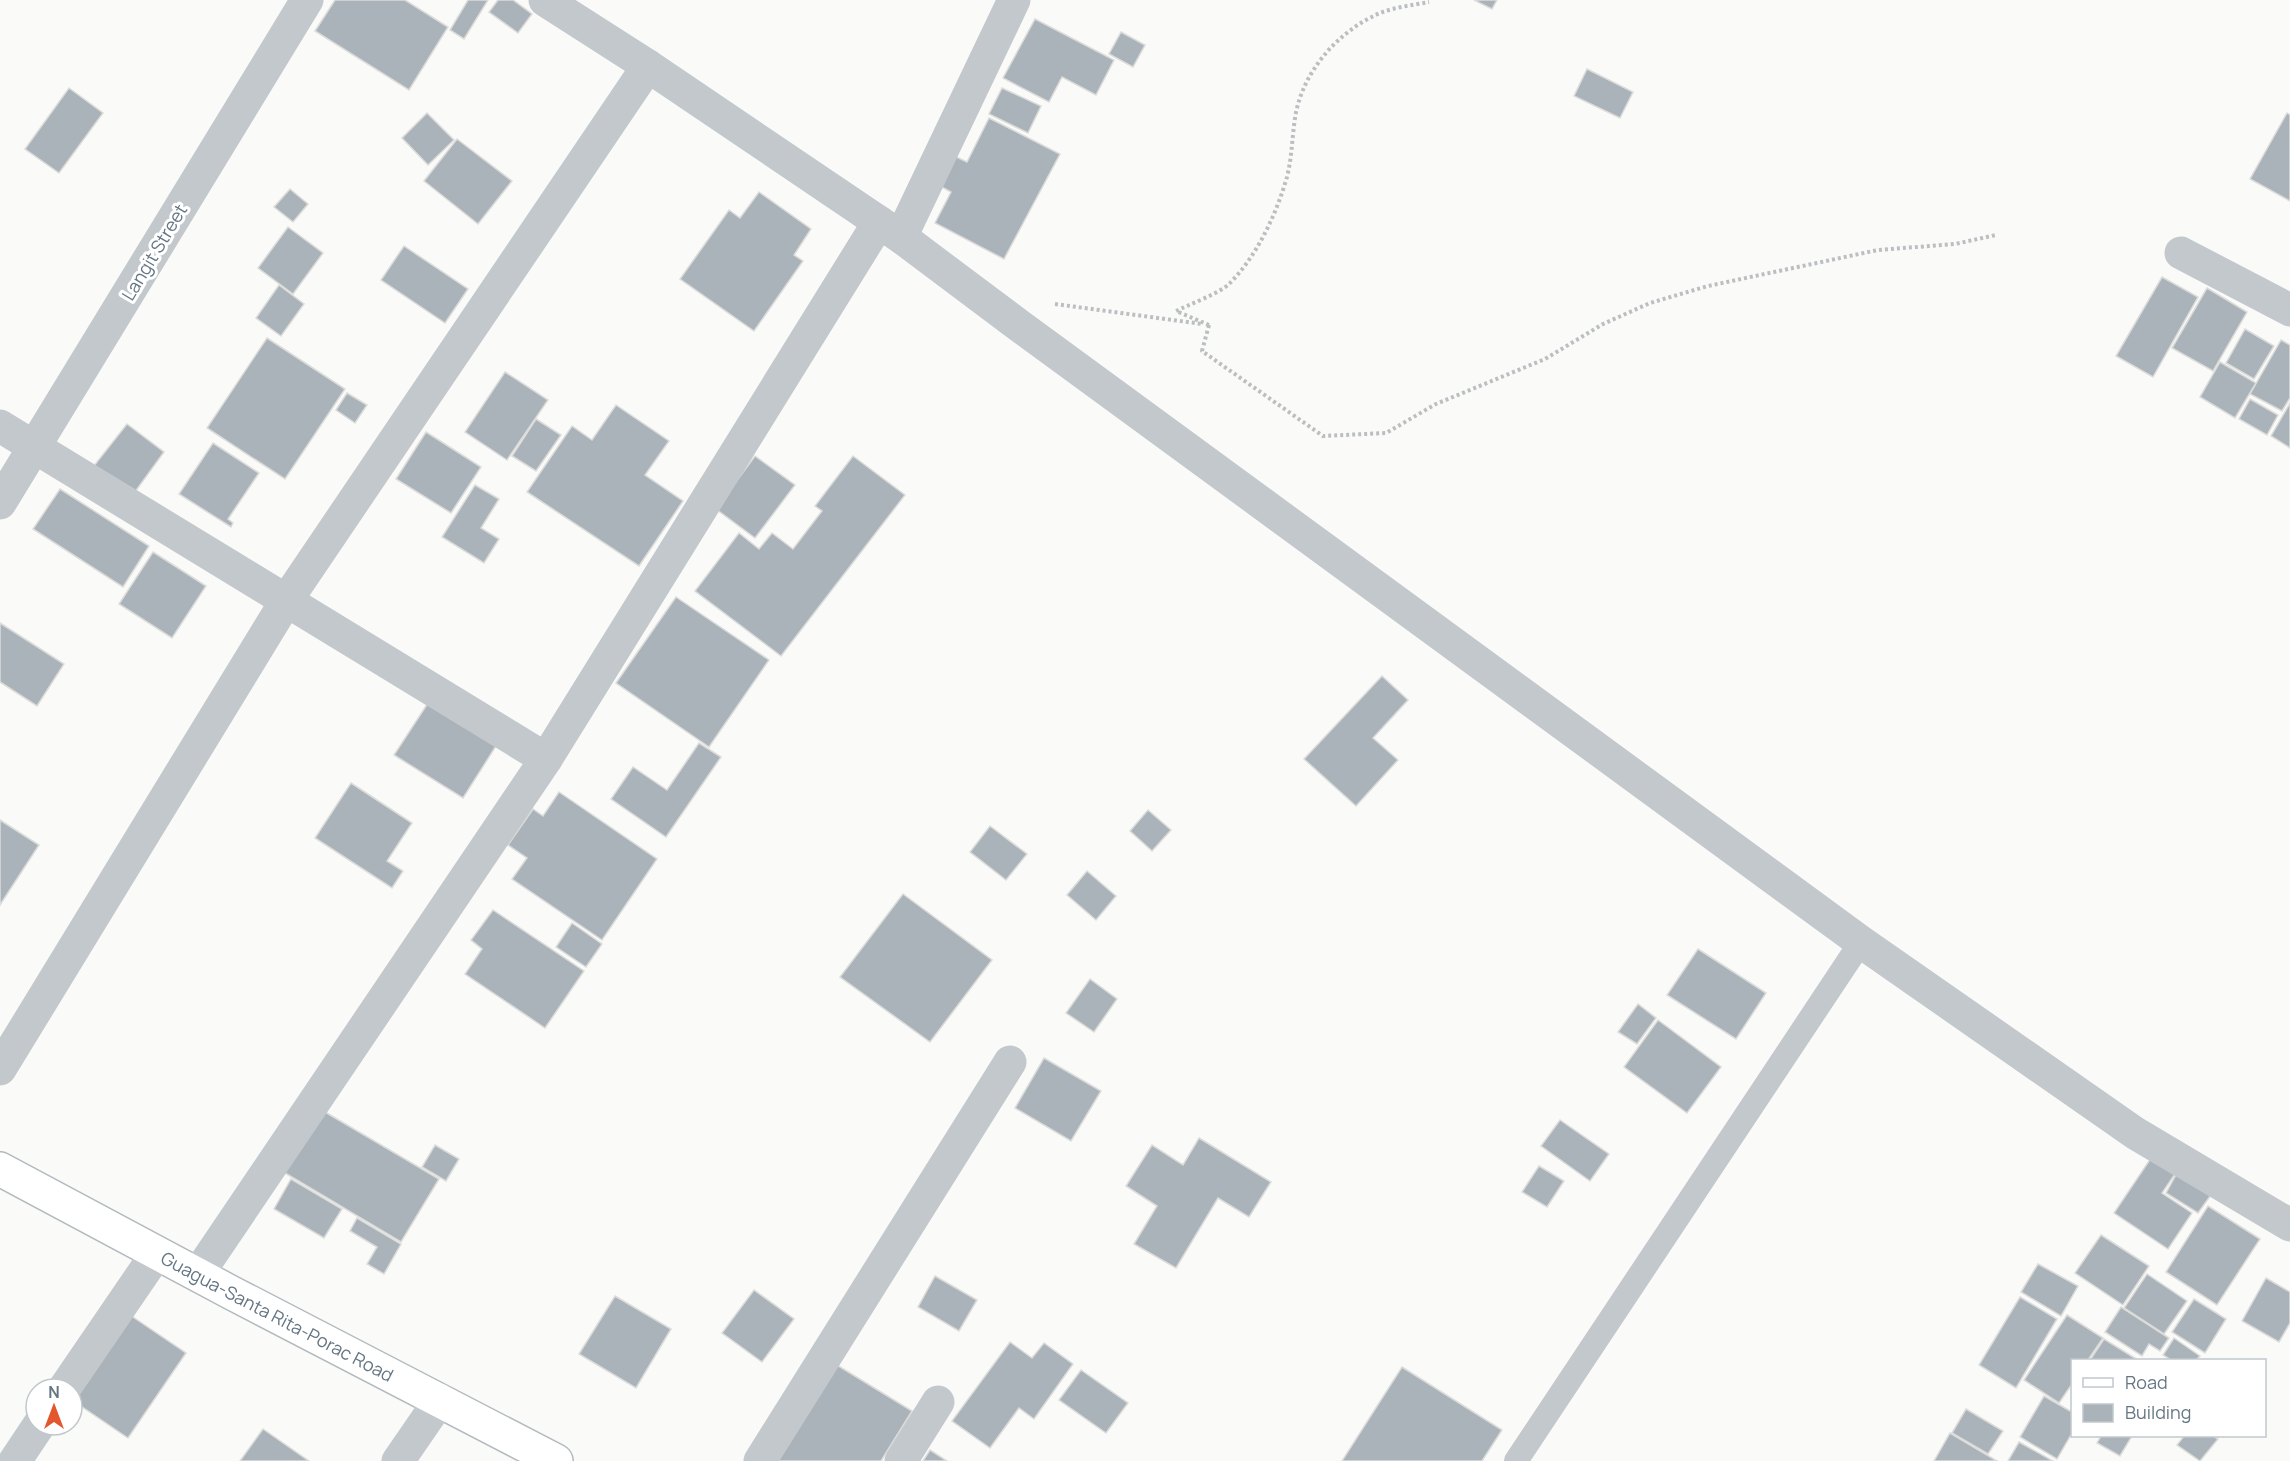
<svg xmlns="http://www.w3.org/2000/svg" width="2290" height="1461" font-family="Manrope,sans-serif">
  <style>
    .building { fill: #aab3b9; stroke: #dcdcda; stroke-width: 1.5 }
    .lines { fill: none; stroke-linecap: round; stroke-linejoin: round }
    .secondary-casing { stroke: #b3babf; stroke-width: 36 }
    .path { stroke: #bbbfc2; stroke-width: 4; stroke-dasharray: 3 3; stroke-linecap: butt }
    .lane { stroke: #c3c8cc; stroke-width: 24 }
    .street { stroke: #c3c8cc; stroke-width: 33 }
    .secondary { stroke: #fff; stroke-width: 33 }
    .labels { text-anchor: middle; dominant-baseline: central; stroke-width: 6; stroke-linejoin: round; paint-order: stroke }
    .street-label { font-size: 18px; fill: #657683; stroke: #fff }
  </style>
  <rect width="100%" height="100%" fill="#fafaf8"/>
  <g class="building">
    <path d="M335,0H405L448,27L409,90L315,31Z"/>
    <path d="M468,0H488L464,39L450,30Z"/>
    <path d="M498,0H513L532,14L518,33L489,12Z"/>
    <path d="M1474,0H1497L1492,9Z"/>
    <path d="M1035,19L1114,60L1096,95L1062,77L1049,102L1003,78Z"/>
    <path d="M1121,32L1145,45L1133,67L1109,54Z"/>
    <path d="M1587,69L1633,92L1620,118L1574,96Z"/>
    <path d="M69,88L103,113L59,173L25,149Z"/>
    <path d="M1002,88L1041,106L1028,133L989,114Z"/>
    <path d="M427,113L454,140L428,165L402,138Z"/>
    <path d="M2287,113L2290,115V201L2250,179Z"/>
    <path d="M989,118L1060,154L1004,259L935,223L951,192L931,181L946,152L967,162Z"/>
    <path d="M457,139L512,181L478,224L424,181Z"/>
    <path d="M290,189L308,204L293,222L274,207Z"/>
    <path d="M759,192L811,229L794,255L803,261L754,331L680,279L729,210L740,218Z"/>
    <path d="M288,227L323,253L293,294L258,268Z"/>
    <path d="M404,246L468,289L445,323L381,280Z"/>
    <path d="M2162,277L2198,297L2153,377L2116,356Z"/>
    <path d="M279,285L304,304L281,336L256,318Z"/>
    <path d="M2207,288L2247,312L2213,371L2172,348Z"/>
    <path d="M2245,329L2274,346L2254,379L2226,363Z"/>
    <path d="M267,338L345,389L285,479L207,428Z"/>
    <path d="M2281,340L2290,345V398L2282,411L2250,394Z"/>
    <path d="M2220,362L2256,383L2235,418L2200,397Z"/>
    <path d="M505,372L548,400L507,460L465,432Z"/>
    <path d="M347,393L367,405L355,423L336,410Z"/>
    <path d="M2250,399L2278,415L2267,435L2239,419Z"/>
    <path d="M2290,403V448L2271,436Z"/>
    <path d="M616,405L669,441L645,475L683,501L639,566L527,492L572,426L592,440Z"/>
    <path d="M536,419L561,435L536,471L512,456Z"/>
    <path d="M127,424L164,452L132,496L93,467Z"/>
    <path d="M426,432L481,467L451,513L396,479Z"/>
    <path d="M213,443L259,473L228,519L233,523L231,527L179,494Z"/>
    <path d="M755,456L795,485L755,538L716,509Z"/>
    <path d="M853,456L905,495L781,656L695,591L739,533L759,549L772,533L793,549L822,511L815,506Z"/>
    <path d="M475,485L499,499L481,528L499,539L484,563L442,537Z"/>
    <path d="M60,489L149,546L123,587L33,529Z"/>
    <path d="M153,552L206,586L172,638L119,604Z"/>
    <path d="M676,597L769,660L709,747L616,683Z"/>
    <path d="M0,623L64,664L37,706L0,682Z"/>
    <path d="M1382,676L1408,700L1373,738L1398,760L1356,806L1304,759Z"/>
    <path d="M428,703L496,746L463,798L394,755Z"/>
    <path d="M699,743L721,757L666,837L611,799L633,767L667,790Z"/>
    <path d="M351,783L412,823L387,861L403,871L392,888L315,838Z"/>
    <path d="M559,792L657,859L602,940L512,879L527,858L508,845L533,809L543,816Z"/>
    <path d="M1148,810L1171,830L1152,851L1130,831Z"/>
    <path d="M0,820L39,845L0,905Z"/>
    <path d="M990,826L1027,854L1006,880L970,852Z"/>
    <path d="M1087,871L1116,896L1096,920L1067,895Z"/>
    <path d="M903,894L992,960L930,1042L840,977Z"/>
    <path d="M493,910L584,971L545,1028L465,974L482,949L471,940Z"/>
    <path d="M572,923L602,944L586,967L556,947Z"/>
    <path d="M1698,949L1766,993L1736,1039L1667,995Z"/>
    <path d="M1090,979L1117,999L1094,1032L1066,1013Z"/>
    <path d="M1638,1004L1656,1018L1637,1044L1618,1032Z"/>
    <path d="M1658,1020L1721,1067L1687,1113L1624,1067Z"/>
    <path d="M1044,1058L1101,1091L1071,1141L1015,1108Z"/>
    <path d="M325,1112L439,1179L401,1242L280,1170Z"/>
    <path d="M1560,1120L1609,1154L1590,1181L1541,1146Z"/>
    <path d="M1199,1138L1271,1182L1249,1217L1218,1198L1176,1268L1134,1244L1157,1206L1126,1186L1152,1145L1183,1165Z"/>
    <path d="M435,1145L459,1159L446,1181L422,1167Z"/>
    <path d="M2151,1158L2175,1174L2162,1193L2192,1213L2168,1249L2114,1213Z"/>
    <path d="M1539,1166L1564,1181L1547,1207L1522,1192Z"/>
    <path d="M2177,1173L2211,1195L2198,1213L2166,1193Z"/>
    <path d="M291,1179L342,1209L324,1238L274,1209Z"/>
    <path d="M2208,1206L2260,1239L2217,1305L2166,1272Z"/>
    <path d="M357,1218L401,1244L384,1274L367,1264L377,1247L350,1231Z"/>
    <path d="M2101,1235L2149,1266L2123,1305L2075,1273Z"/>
    <path d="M2038,1264L2078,1286L2061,1316L2021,1292Z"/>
    <path d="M2147,1274L2187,1301L2164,1334L2124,1308Z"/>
    <path d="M935,1276L977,1300L959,1331L918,1307Z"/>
    <path d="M2266,1278L2290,1292V1323L2279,1342L2242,1321Z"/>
    <path d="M754,1290L794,1319L762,1362L722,1333Z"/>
    <path d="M615,1296L671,1329L636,1388L579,1354Z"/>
    <path d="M2020,1297L2057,1319L2016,1388L1979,1365Z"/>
    <path d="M2194,1299L2226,1319L2205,1353L2172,1332Z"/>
    <path d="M2121,1307L2169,1338L2160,1351L2149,1344L2142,1356L2105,1332Z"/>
    <path d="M127,1313L186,1353L128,1438L72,1400Z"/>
    <path d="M2067,1315L2103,1338L2088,1360H2072V1384L2059,1403L2024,1380Z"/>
    <path d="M2174,1338L2200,1356L2196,1360H2171L2163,1355Z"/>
    <path d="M2104,1339L2138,1360H2090Z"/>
    <path d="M1010,1342L1032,1358L1044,1343L1073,1364L1034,1419L1019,1408L990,1448L952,1421Z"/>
    <path d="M832,1362L912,1411L881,1461H770Z"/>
    <path d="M1402,1367L1502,1430L1482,1461H1342Z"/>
    <path d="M1081,1370L1128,1403L1106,1433L1059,1400Z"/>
    <path d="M2044,1396L2072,1412V1433L2057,1459L2020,1437Z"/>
    <path d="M1966,1409L2003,1431L1988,1454L1952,1433Z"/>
    <path d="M263,1429L309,1461H240Z"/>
    <path d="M1950,1433L1997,1461H1934Z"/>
    <path d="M2101,1436H2132L2120,1456L2097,1443Z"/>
    <path d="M2184,1436H2213L2218,1439L2200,1461L2177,1445Z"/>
    <path d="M2019,1442L2053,1461H2008Z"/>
    <path d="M930,1450L947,1461H923Z"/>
  </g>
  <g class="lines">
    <defs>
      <g id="secondary">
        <path id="s1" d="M0,1169L230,1292L556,1461"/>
      </g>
    </defs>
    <use href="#secondary" class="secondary-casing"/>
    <g class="path">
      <path d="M1055,304L1202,324"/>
      <path d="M1209,325L1202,351L1323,436L1386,433L1436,404L1545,359L1603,324L1650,303L1708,286L1878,250L1955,244L1996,235"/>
      <path d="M1209,325L1176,311C1188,305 1220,293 1229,284C1257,256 1276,215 1287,177C1292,157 1292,138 1295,118C1302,72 1338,31 1380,13C1395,7 1414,5 1429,2"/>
    </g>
    <path class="lane" d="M1516,1461L1861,942"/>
    <g class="street">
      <path d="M545,0L648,66L901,237L1017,324L1861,942L2135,1133L2290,1225"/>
      <path d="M901,237L1014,0"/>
      <path d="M2181,253L2290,310"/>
      <path d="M0,426L546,759"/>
      <path d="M0,503L307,0"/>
      <path d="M0,1069L286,601L648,66"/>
      <path d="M198,1274L546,759L879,222"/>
      <path d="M64,1389L157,1253"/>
      <path d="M15,1461L39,1425"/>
      <path d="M398,1461L440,1400"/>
      <path d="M760,1461L1010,1062"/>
      <path d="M901,1461L938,1402"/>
    </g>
    <use href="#secondary" class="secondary"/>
  </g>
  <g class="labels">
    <g class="street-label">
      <text transform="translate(154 252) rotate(-59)">Langit Street</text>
      <text stroke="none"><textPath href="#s1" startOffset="314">Guagua-Santa Rita-Porac Road</textPath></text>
    </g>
  </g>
  <rect x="2071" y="1359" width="195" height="78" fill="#ffffff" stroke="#c1c8cd" stroke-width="1.5"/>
  <rect x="2083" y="1378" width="30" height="9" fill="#ffffff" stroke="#c1c8cd" stroke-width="1.5"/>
  <text x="2125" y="1389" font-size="18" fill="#657683">Road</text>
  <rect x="2083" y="1404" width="30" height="18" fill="#aab3b9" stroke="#c1c8cd" stroke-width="1.5"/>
  <text x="2125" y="1419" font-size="18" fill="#657683">Building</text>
  <g transform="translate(54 1407)"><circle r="28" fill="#ffffff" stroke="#c1c8cd" stroke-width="1.5"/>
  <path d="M0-4.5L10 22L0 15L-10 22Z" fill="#e4572e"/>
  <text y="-9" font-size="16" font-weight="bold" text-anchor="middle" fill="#657683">N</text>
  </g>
</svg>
